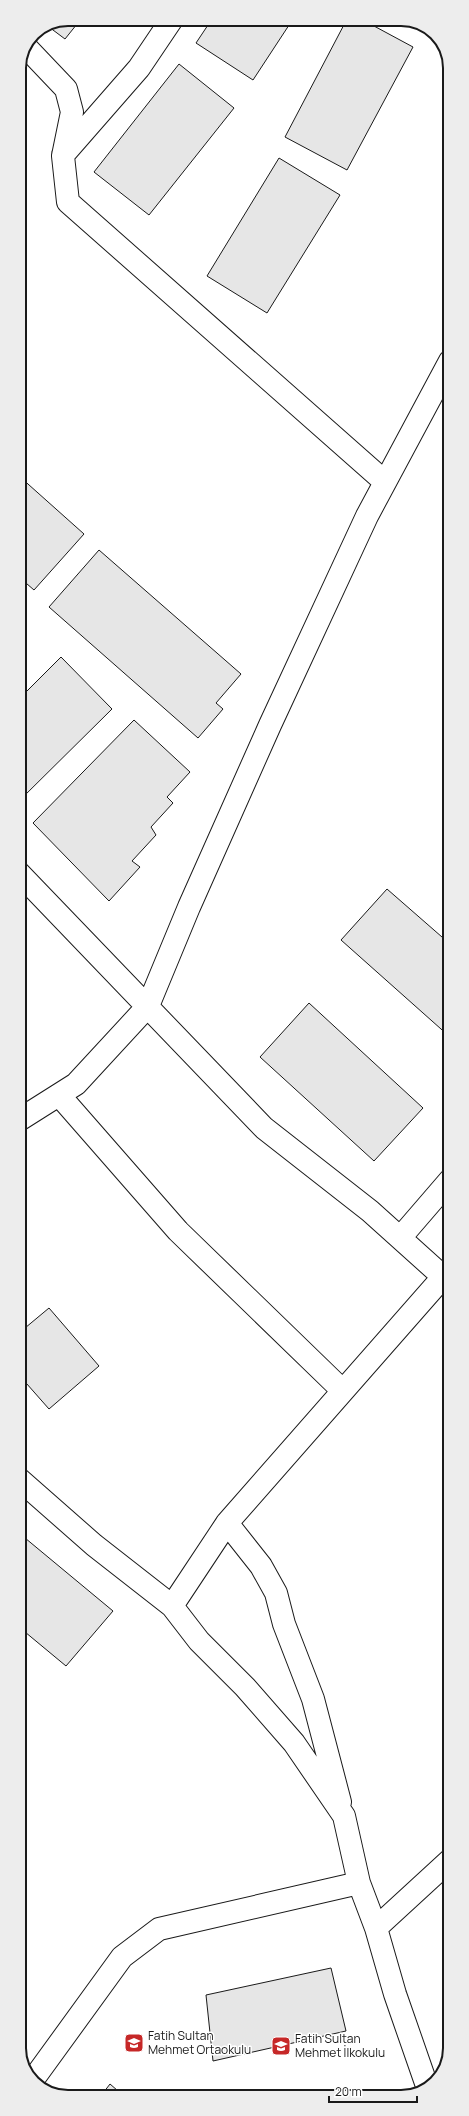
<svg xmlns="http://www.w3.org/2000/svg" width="469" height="2116" font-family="Manrope,sans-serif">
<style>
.building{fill:#e6e6e6;stroke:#1a1a1a}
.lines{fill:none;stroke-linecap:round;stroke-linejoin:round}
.minor-casing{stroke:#1a1a1a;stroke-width:24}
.minor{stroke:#fff;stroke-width:22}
.labels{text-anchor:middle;stroke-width:3;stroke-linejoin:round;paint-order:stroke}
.poi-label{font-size:12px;fill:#1a1a1a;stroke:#fff;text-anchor:start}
.rim{fill:none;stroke:#1a1a1a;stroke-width:2}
</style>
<rect width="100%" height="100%" fill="#fff"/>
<path class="building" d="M68,19H81L65,39L49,27Z
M212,19H293L253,80L196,43Z
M347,19H361L413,47L347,170L285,137Z
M179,64L234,108L149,215L94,172Z
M279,158L340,195L267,313L207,276Z
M19,476L84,534L34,590L19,577Z
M99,550L241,674L216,703L223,709L198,738L49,607Z
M61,657L112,709L19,801V699Z
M134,720L190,772L167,797L173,803L151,827L156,835L132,861L140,867L109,901L33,823Z
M387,889L450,944V1037L341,940Z
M309,1003L423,1108L374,1161L260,1057Z
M49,1308L99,1366L49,1409L19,1375V1333Z
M19,1533L113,1611L66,1666L19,1627Z
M331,1968L346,2031L213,2061L206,1995Z
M110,2084L125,2097H100Z"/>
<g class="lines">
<g class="minor-casing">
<path id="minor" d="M27,48L66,89L72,112L63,156L68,202L385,482
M63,155L139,68L172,19
M19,873L264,1128L370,1211L450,1283
M59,1095L178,1231L342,1390
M19,1120L76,1084L148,1006L189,907L270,725L367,516L450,361
M400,1238L450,1180
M19,1479L94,1545L172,1606L199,1641L245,1687L294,1743L344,1816L359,1883L376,1928L395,1994L427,2086
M227,1523L261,1566L276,1593L284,1624L313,1699L340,1802
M172,1606L227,1523L443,1277
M376,1928L450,1860
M32,2081L122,1957L159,1929L359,1883"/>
</g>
<use href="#minor" class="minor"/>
</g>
<defs>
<g id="school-square" transform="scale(1)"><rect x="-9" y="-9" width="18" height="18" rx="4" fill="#c62828" stroke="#fff"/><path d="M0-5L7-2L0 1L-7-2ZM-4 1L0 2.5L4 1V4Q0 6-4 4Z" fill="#fff"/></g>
</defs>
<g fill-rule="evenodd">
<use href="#school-square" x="134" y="2043"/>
<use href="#school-square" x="281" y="2046"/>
</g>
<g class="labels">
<g class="poi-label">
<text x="148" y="2040">Fatih Sultan<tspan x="148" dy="14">Mehmet Ortaokulu</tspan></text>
<text x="295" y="2043">Fatih Sultan<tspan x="295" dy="14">Mehmet İlkokulu</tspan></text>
</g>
</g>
<path d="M0 0H469V2116H0ZM68 26H401A42 42 0 0 1 443 68V2048A42 42 0 0 1 401 2090H68A42 42 0 0 1 26 2048V68A42 42 0 0 1 68 26Z" fill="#ededed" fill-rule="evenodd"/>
<path class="rim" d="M68 26H401A42 42 0 0 1 443 68V2048A42 42 0 0 1 401 2090H68A42 42 0 0 1 26 2048V68A42 42 0 0 1 68 26Z"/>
<path d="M329 2096v6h88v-6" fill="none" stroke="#1a1a1a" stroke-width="2"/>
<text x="335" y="2096" font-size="12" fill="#1a1a1a" stroke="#ffffff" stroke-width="3" paint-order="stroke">20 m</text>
</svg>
